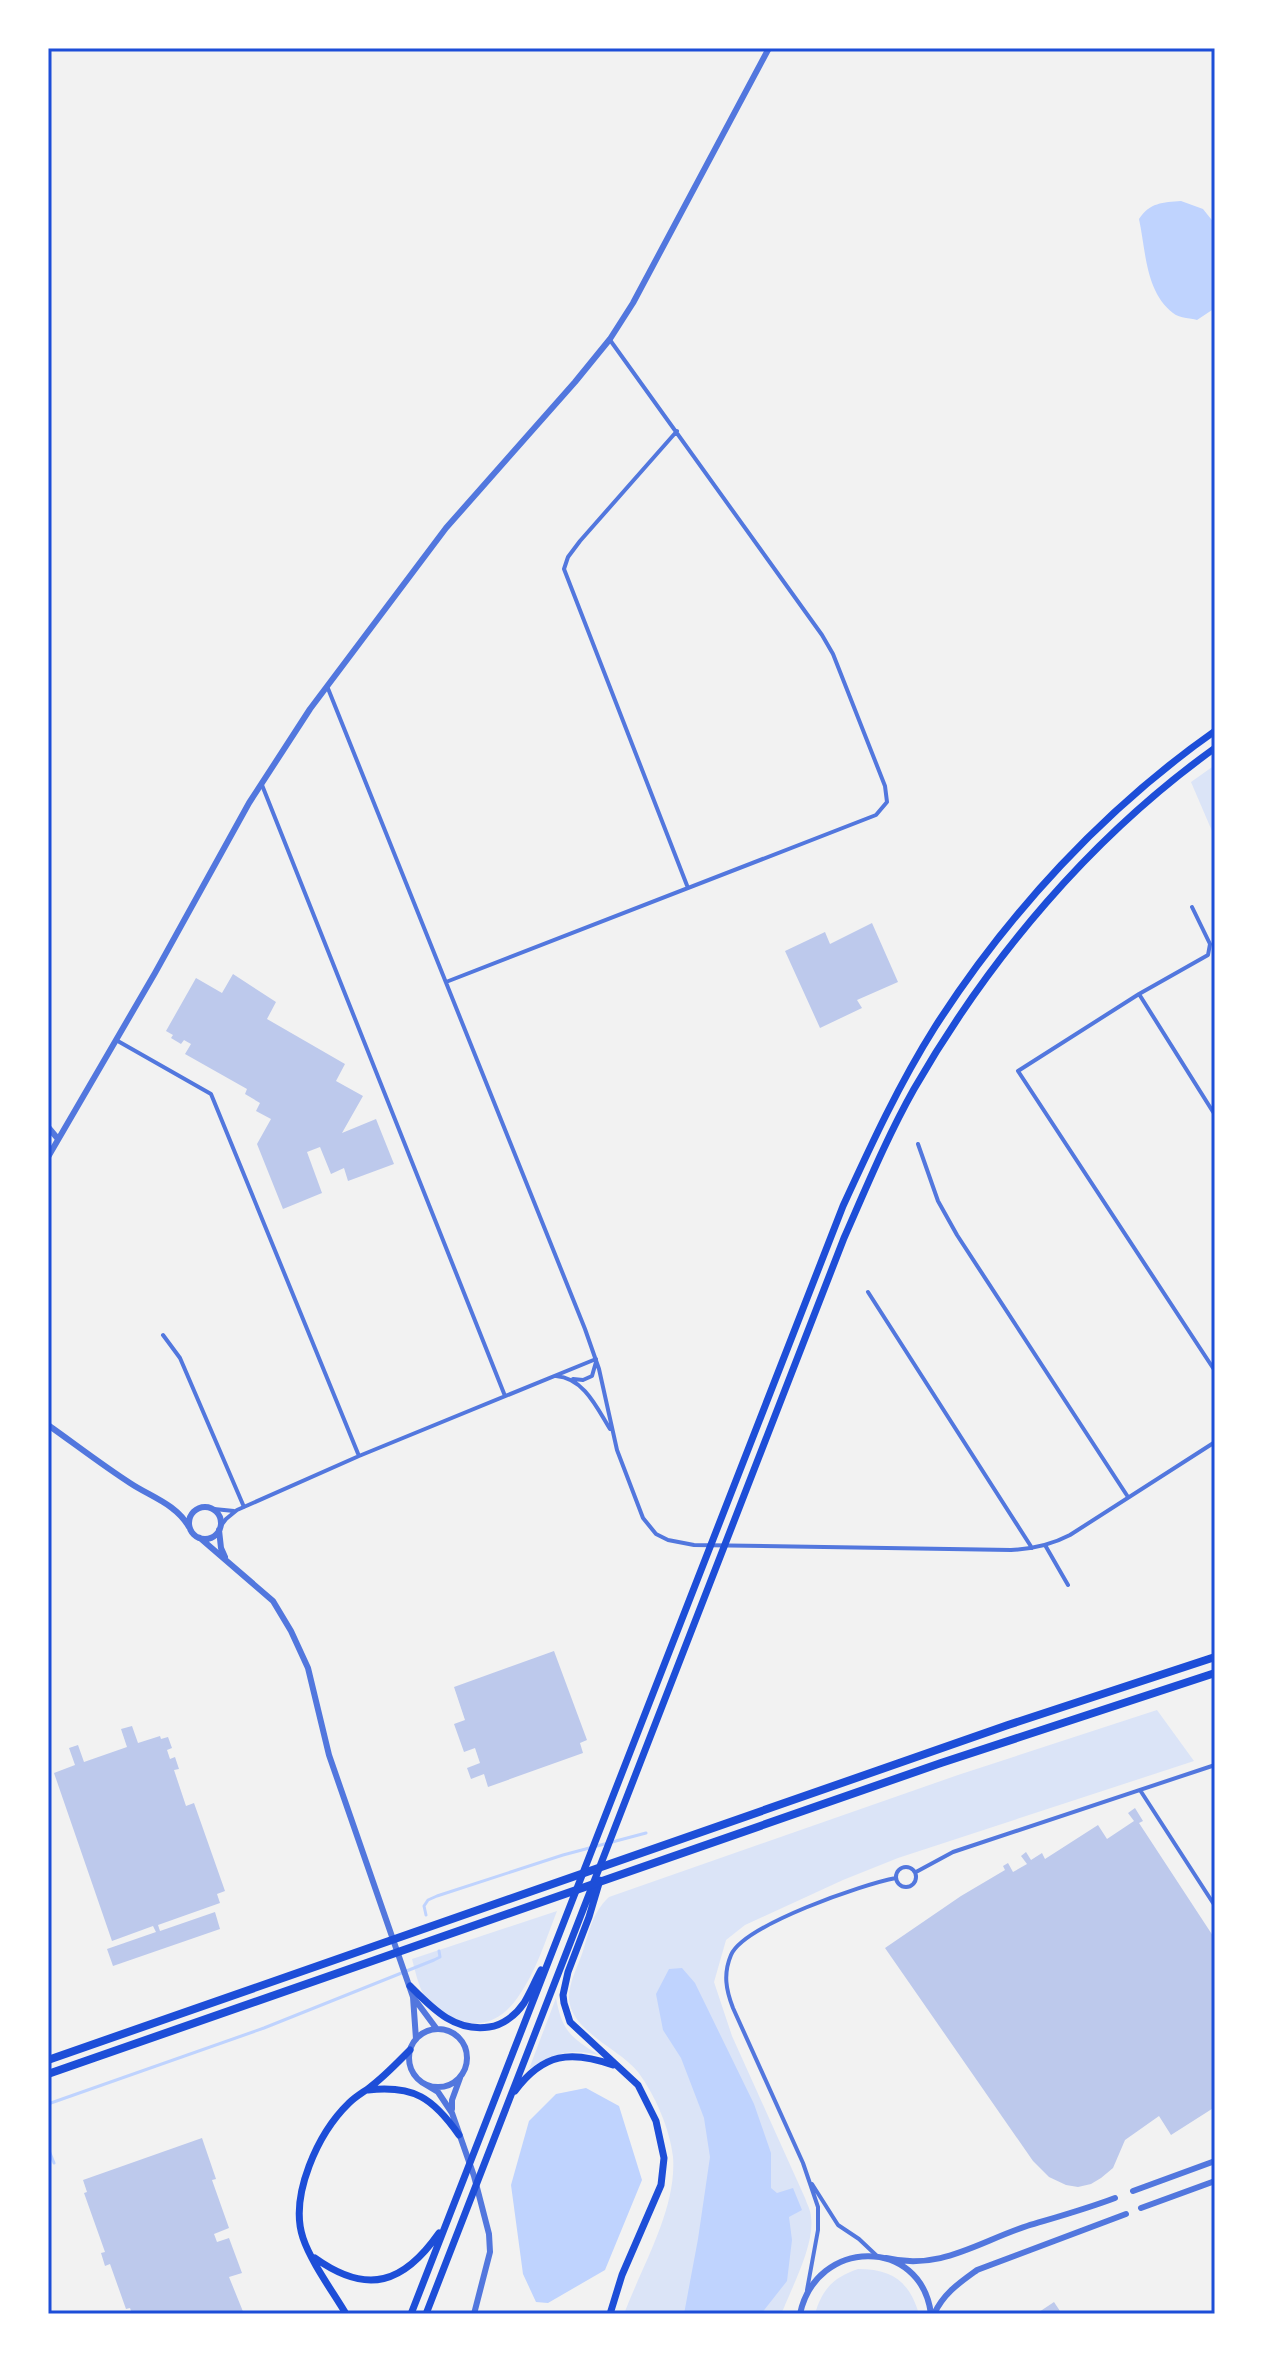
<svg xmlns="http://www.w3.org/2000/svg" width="1263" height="2362" font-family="'IBM Plex Sans',sans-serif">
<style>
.green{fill:#dbe4f7}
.water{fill:#bfd3fe}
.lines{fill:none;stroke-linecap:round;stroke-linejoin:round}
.stream{stroke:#bfd3fe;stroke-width:3}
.building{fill:#bdc9ec}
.minor{stroke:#5277de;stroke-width:4}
.tertiary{stroke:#5277de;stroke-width:6}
.trunk{stroke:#1d4ed8;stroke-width:7}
.motorway{stroke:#1d4ed8;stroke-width:8}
.neatline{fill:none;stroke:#1d4ed8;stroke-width:3}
</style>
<rect width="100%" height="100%" fill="#f2f2f2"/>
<path class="green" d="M1215,765V838L1191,782Z
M1157,1710L1194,1761L898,1858L843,1880L745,1925L726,1940L714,1982L732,2036L805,2198C807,2204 811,2211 811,2217C815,2243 793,2285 783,2310L780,2314H624C642,2266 677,2209 673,2157C670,2129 655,2095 638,2072C620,2049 570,2031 569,1998C569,1982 578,1966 583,1951C590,1930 592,1913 609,1897L958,1775Z
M557,1911C546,1939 536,1972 518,1997C500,2023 476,2031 448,2015C440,2010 429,2003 424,1995C418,1985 415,1970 412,1959Z
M556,1998C562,2031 571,2038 599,2055C568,2048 555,2053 529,2069Z
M858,2269C892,2269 909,2281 919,2314H815C822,2289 834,2277 858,2269Z"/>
<path class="water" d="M1181,201L1203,209L1215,224V308L1197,320C1190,318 1179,318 1173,313C1145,291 1146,251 1139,219C1149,203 1163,202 1181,201Z
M682,1968L695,1983L754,2104L771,2153V2188L777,2193L793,2188L802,2210L789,2217L792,2240L787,2281L761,2314H684L698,2239L710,2157L704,2118L681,2058L663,2030L656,1994L669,1969Z
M586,2088L619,2106L642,2180L605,2270L548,2303L536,2302L523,2274L511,2185L529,2121L556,2094Z"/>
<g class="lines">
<path class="stream" d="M426,1915L424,1906L428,1900L437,1896L563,1855L646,1833
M48,2104L264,2028L434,1960L440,1957L439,1951
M48,2148L54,2163"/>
</g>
<path class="building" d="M872,923L898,982L857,1000L862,1008L820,1028L785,951L825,932L830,944Z
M233,974L276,1002L267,1019L345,1064L336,1081L363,1096L342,1133L376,1119L394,1164L348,1181L344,1168L331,1174L320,1147L307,1152L322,1193L283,1209L257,1144L271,1119L256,1111L260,1103L245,1094L247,1089L185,1054L191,1044L184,1040L181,1044L171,1038L173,1035L166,1031L196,978L222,993Z
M554,1651L587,1740L580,1743L583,1753L488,1787L484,1774L471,1779L467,1768L480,1763L475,1748L464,1752L454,1724L465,1720L454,1687Z
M132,1726L138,1743L160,1736L161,1739L168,1737L172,1748L167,1750L170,1759L175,1757L179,1769L174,1770L186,1806L194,1803L225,1891L217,1894L220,1903L158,1925L160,1931L215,1912L220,1929L113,1966L107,1949L156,1932L153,1926L112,1941L54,1773L75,1765L69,1748L78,1745L84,1762L127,1747L121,1729Z
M1135,1808L1143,1821L1139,1823L1215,1939V2107L1171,2135L1159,2116L1125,2140L1113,2168L1101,2178L1091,2184L1078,2187L1066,2185L1049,2177L1033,2161L885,1948L961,1896L1005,1870L1003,1866L1008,1863L1013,1872L1027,1864L1021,1856L1026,1852L1031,1860L1042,1853L1045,1859L1098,1825L1107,1839L1134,1821L1128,1813Z
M202,2138L216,2179L212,2180L229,2228L214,2234L217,2242L229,2238L242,2273L229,2277L244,2314H132L130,2308L126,2309L110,2264L105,2266L101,2253L105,2252L84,2193L87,2192L83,2180Z
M1054,2302L1062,2314H1036Z"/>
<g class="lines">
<path class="minor" d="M677,431L580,541L568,557L564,569L688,888
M327,686L585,1329L599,1369L617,1450L643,1518L656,1534L668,1540L694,1545L1011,1550C1032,1549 1051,1545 1070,1535L1215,1442
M262,785L505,1396
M1192,907L1210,944L1208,955L1139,994L1018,1071L1215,1371
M446,982L876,815L887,802L885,786L833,654L822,635L610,340
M1139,994L1215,1115
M116,1040L211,1094L359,1456
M918,1144L938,1201L957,1235L1128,1497
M868,1292L1032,1548
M163,1335L180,1358L244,1507
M556,1376C584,1378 597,1408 610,1429
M573,1379L583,1380L592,1376L596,1362
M214,1509L234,1511
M220,1527L226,1519L237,1510L359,1456L596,1359
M1045,1545L1068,1585
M1140,1790L1215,1906
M896 1877a10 10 0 1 1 20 0a10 10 0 1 1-20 0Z
M916,1872L953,1852L1215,1765
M812,2184L838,2225L859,2239L877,2256
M807,2290L818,2230V2207L803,2163L733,2008C726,1990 723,1974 731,1955C744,1925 863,1884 896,1878"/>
<path class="tertiary" d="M48,1127L58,1139
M48,1157L155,973L249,803L310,709L446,528L575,382L610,339L633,303L769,48
M48,1425C75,1444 102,1465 130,1483C151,1497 176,1504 189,1527
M189 1523a16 16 0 1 1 32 0a16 16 0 1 1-32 0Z
M219,1530L221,1548L225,1557
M200,1538L273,1601L291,1631L308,1668L329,1755L413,1997L416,2039
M413,1997L436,2028
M409 2058a29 29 0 1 1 58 0a29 29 0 1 1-58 0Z
M423,2083L438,2092L452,2113L474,2176L489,2234L490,2252L474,2314
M452,2109V2100L460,2078
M1133,2191L1215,2161
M1141,2208L1215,2181
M886,2258C940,2271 978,2242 1027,2226C1057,2217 1086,2209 1115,2198
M800,2314C816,2238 921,2236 931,2314
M934,2314C944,2293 959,2283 977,2270L1126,2214"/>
<path class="trunk" d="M600,1880L589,1917L568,1972L563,1995L564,2003L570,2022L638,2085L656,2121L664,2158L661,2185L622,2275L610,2314
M410,1986C432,2008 454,2032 489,2027C503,2025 516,2015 524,2003C530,1993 535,1981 541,1970
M368,2090C414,2085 433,2098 459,2135
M515,2091C543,2053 571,2050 613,2065
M315,2258C368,2296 404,2283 439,2233
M346,2314C333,2292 311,2262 303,2238C289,2196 318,2133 349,2103C355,2097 362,2093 369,2088C384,2077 397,2063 410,2050
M411,2314L843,1206C871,1145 899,1084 935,1027C1008,913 1104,809 1215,731
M426,2314L844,1238C866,1188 887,1137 914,1089C990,957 1091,837 1215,748"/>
<path class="motorway" d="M48,2060L1008,1725L1215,1657
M48,2074L941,1763L1215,1673"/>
</g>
<rect width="1263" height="2362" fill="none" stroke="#ffffff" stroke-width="100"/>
<rect x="50" y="50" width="1163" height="2262" class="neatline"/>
</svg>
